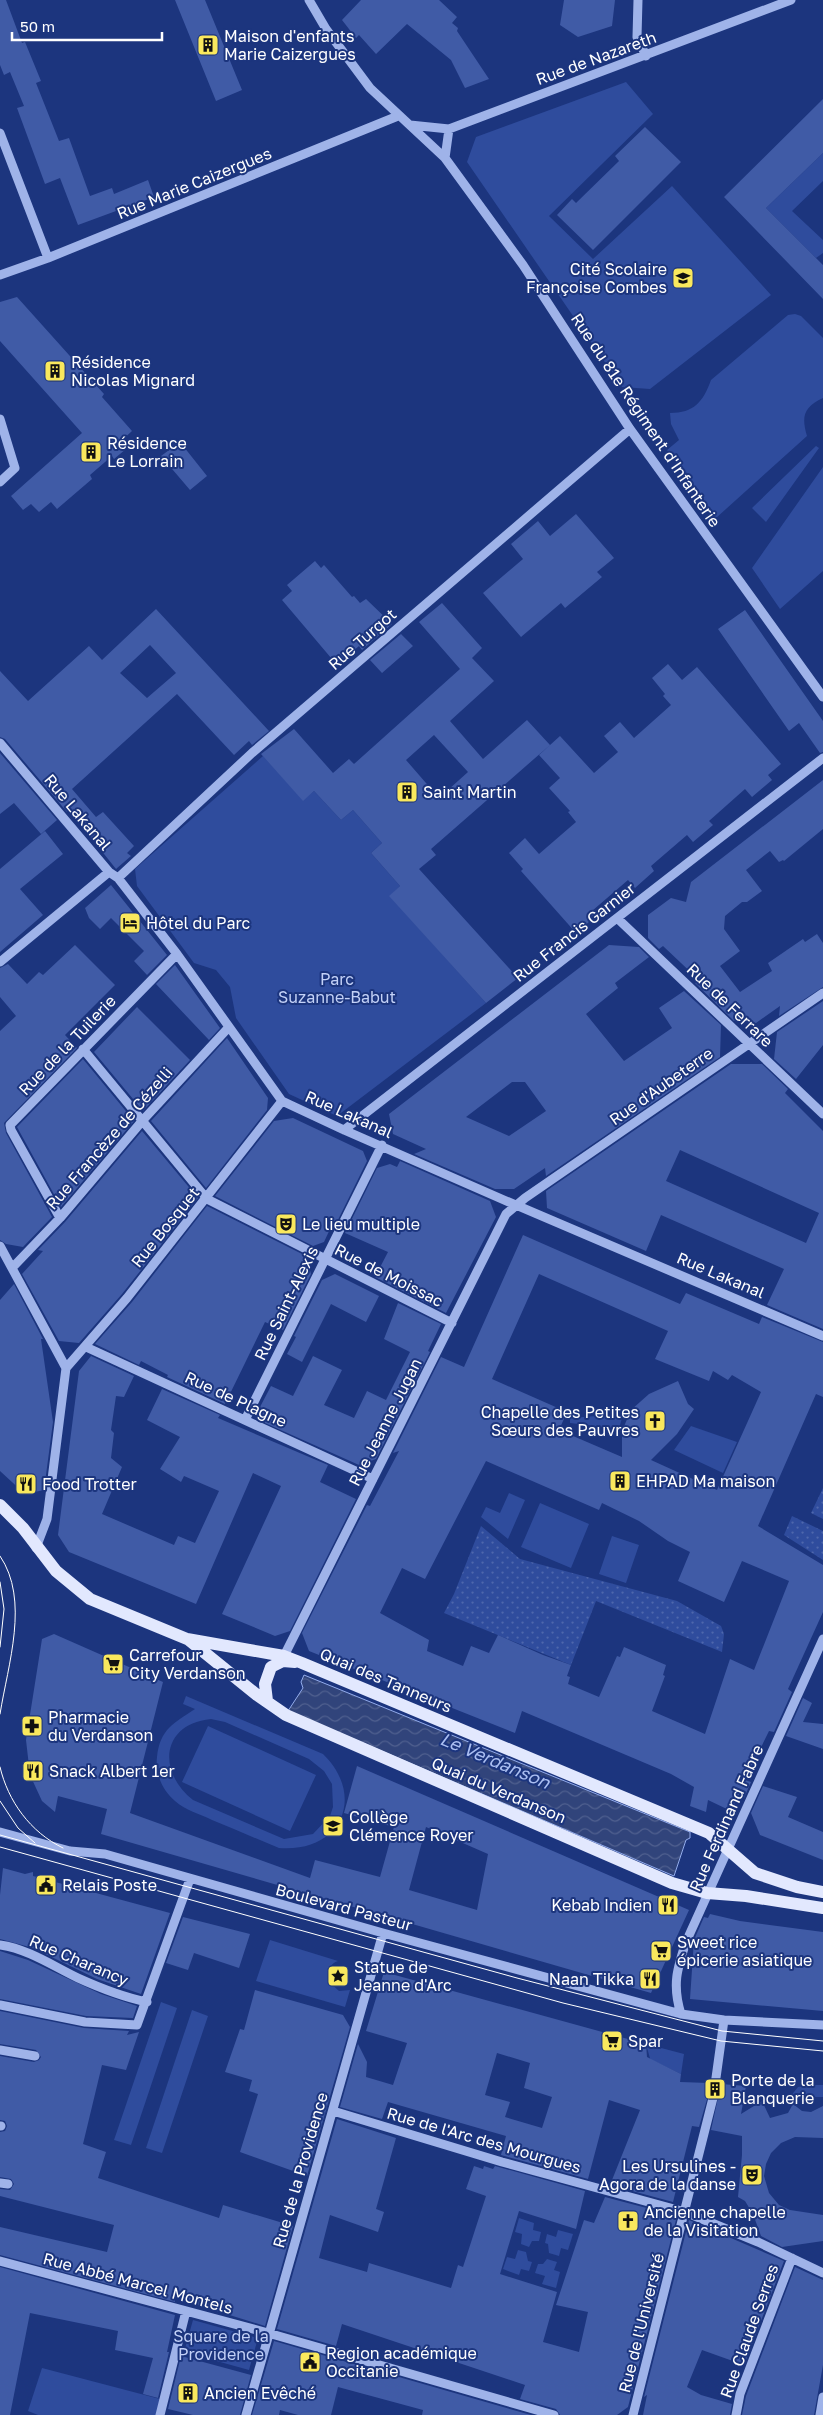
<svg xmlns="http://www.w3.org/2000/svg" width="823" height="2415" font-family="'Golos Text',sans-serif">
<style>
.green{fill:#2f4c9d;fill-rule:evenodd}
.garden{fill:url(#garden-dots)}
.water{fill:url(#water-waves);stroke:#92abeb}
.building{fill:#405ba6;fill-rule:evenodd}
.lines{fill:none;stroke-linecap:round;stroke-linejoin:round}
.minor{stroke:#9fb3e9;stroke-width:9}
.major{stroke:#e2e8fe;stroke-width:12}
.tram{stroke:#fff;stroke-width:1}
.labels{text-anchor:middle;stroke-width:4;stroke-linejoin:round;paint-order:stroke}
.poi-label{font-size:16px;fill:#fff;stroke:#1c357e;text-anchor:start}
.street-label{font-size:16px;fill:#fff;stroke:#1c357e}
.park-label{font-size:16px;fill:#c3d1f7;stroke:#1c357e}
.water-label{font-size:18px;font-style:italic;fill:#aabef1;stroke:#1c357e}
</style>
<defs>
<pattern id="garden-dots" width="8" height="8" patternUnits="userSpaceOnUse" patternTransform="scale(1.25)"><rect width="8" height="8" fill="#2f4c9d"/><path d="M2 2h.1M6 6h.1" fill="none" stroke="#4e67ac" stroke-width="1.8" stroke-linecap="round"/></pattern>
<pattern id="water-waves" width="16" height="10" patternUnits="userSpaceOnUse" patternTransform="scale(1.25)"><rect width="16" height="10" fill="#31447b"/><path d="M0 5q4-4 8 0t8 0" fill="none" stroke="#50608f"/></pattern>
</defs>
<rect width="100%" height="100%" fill="#1c357e"/>
<path class="green" d="M626,82L653,114L549,216L593,259L672,186L771,295L650,389L622,387L467,162L476,137Z
M823,153V181L792,211L823,240V253L816,258L766,208Z
M795,314L801,316L823,338V398C804,407 801,416 807,436L716,518L667,450L679,440L671,424L670,413C694,413 703,402 711,380L788,315Z
M816,446L819,448L766,522L752,508Z
M823,467V571L780,609L752,568Z
M263,756L303,800L314,791L341,820L353,810L382,843L371,853L400,886L390,896L486,1003L337,1116L289,1094L236,1018L230,987L216,970L194,963L137,886L135,869Z
M623,1414L619,1429L570,1423V1418Z
M691,1426L737,1442L723,1473L674,1450Z
M509,1493L525,1500L508,1539L481,1517L486,1507L500,1513Z
M540,1503L589,1524L571,1568L521,1547Z
M612,1536L639,1545L626,1583L599,1574Z
M186,1696L323,1754C367,1797 340,1853 279,1848C257,1839 234,1829 212,1820C200,1814 185,1810 175,1801C162,1790 155,1773 157,1757C160,1729 174,1723 195,1709L183,1704ZM211,1719L225,1722L309,1759L324,1771L332,1784L333,1807L330,1816L313,1834L284,1839L193,1800C157,1772 161,1724 211,1719Z
M208,1726L316,1775L290,1831L182,1782Z
M270,1940L338,1961C329,1964 327,1972 328,1981L339,1991L350,1990L345,2007L256,1981Z
M161,2002L177,2008L131,2145L114,2140Z
M192,2010L208,2016L162,2153L146,2148Z
M646,2044L684,2054L681,2074L656,2062H651Z
M809,2085H823V2097H790L798,2087Z
M519,2218L534,2223L533,2230L541,2232L539,2241H532L529,2247L521,2244L522,2234L515,2232Z
M558,2230L573,2234L568,2250L561,2248L559,2256L549,2253L548,2244L545,2243L547,2234L556,2237Z
M518,2250L526,2252L528,2261L532,2262L529,2271L521,2269L519,2275L503,2269L507,2257L515,2259Z
M547,2259L557,2262L554,2270L560,2272L556,2288L542,2284L545,2276L535,2273L538,2264H543Z
M193,2320L258,2338L249,2370L184,2352Z
M42,2368L160,2399L156,2415H38L28,2411Z"/>
<path class="garden" d="M823,1488V1519L811,1513Z
M792,1516L823,1531V1560L784,1535Z
M481,1526L520,1559L677,1601L721,1626L724,1634L722,1652L596,1601L571,1665L444,1613L454,1594Z"/>
<path class="water" d="M304,1675L690,1832V1838L686,1840L674,1876L288,1711L303,1688L301,1682Z"/>
<path class="building" d="M0,0H6L22,43L25,42L41,81L36,83L59,141L69,138L90,196L112,188L114,194L148,180L154,197L78,225L60,178L45,184L17,108L24,106L10,72L4,75L0,65Z
M175,0H205L242,90L216,101Z
M361,0H439L457,17L452,23L458,28L457,31L489,79L465,88L451,60L407,24L376,54L359,35L356,38L342,20Z
M564,0H615L612,26L578,37L560,25Z
M823,99V153L766,208L823,265V299L724,197Z
M645,127L681,162L593,250L557,215L572,199L576,203L619,161L615,156Z
M17,297L104,394L102,397L132,431L120,442L126,449L114,459L112,456L90,475L92,479L57,509L51,502L39,512L31,504L23,510L11,496L82,433L0,341V302Z
M180,442L207,476L190,490L161,456Z
M576,514L614,558L597,572L602,577L565,608L561,603L521,637L483,593L523,559L511,544L538,521L550,536Z
M315,561L321,568L324,565L352,597L354,596L360,603L366,599L392,624L362,650L359,646L337,665L282,600L292,591L287,585Z
M442,603L482,648L472,658L494,681L450,721L483,759L527,720L550,745L431,849L436,855L419,869L518,978L486,1003L389,896L400,886L371,853L382,843L353,810L341,820L314,791L303,801L261,754L294,729L333,773L349,759L354,764L460,669L419,622ZM434,735L468,772L439,798L406,760Z
M156,609L269,731L252,745L249,741L234,755L177,694L72,789L96,817L103,812L134,846L127,853L131,856L116,869L69,810L67,812L5,739L0,737V671L28,701L89,646L102,660ZM150,645L176,673L147,698L120,673Z
M745,610L823,721V752L820,753L799,723L789,731L718,629Z
M401,634L413,646L382,673L370,660Z
M668,664L682,680L697,667L781,764L768,775L772,780L752,797L745,789L709,821L713,825L693,842L687,835L651,866L654,871L635,888L628,880L592,911L596,916L576,933L521,871L523,869L509,853L525,838L539,854L576,822L568,812L570,811L549,788L560,778L539,755L560,736L594,773L618,752L604,736L620,722L634,738L671,705L663,696L665,694L652,678Z
M0,753L57,820L41,834L14,803L0,814Z
M823,780V829L784,861L783,860L779,862L770,851L746,870L762,891L747,902H742L725,916L724,929L740,951L720,966L740,992L772,971L768,963L803,939L805,942L817,934L823,943V987L779,1016L780,1006L756,1023L734,1021L695,983L699,980L663,946L659,949L648,938V915L671,898L686,902L691,882Z
M45,831L63,854L20,889L43,915L0,952V869Z
M111,885L167,955L147,975L134,961L144,951L111,918L100,929L89,918L85,908Z
M75,945L115,985L65,1035L77,1048L4,1123L6,1133L52,1217L23,1247L6,1244L0,1240V1031L16,1016L0,997V968L8,964L27,984L39,972L43,975Z
M609,945L639,947L649,957L615,983L618,988L586,1014L624,1061L672,1028L659,1008L684,991L721,1025L720,1057L546,1176L545,1168L514,1189H495L414,1154L426,1149L393,1134L389,1114ZM512,1082H525L546,1111L509,1136L466,1117Z
M175,965L220,1028L209,1040L156,984Z
M823,1001V1045L796,1079L774,1059L777,1032Z
M137,1007L190,1060L143,1111L94,1052Z
M227,1038L268,1098L267,1110L206,1188L151,1121Z
M83,1059L134,1121L61,1207L17,1127Z
M731,1064H762L788,1089L785,1093L823,1131V1329L767,1305L784,1269L661,1215L646,1251L547,1208L546,1191ZM680,1150L819,1213L806,1243L666,1181Z
M293,1118L363,1151L367,1161L334,1228L331,1227L324,1242L313,1246L215,1196L274,1121Z
M142,1131L198,1198L122,1294L79,1343L59,1341L22,1274L43,1251L38,1250L65,1222Z
M400,1161L490,1201L496,1217L446,1313L375,1277L388,1252L345,1233L377,1168L390,1164L397,1167Z
M207,1206L306,1256L311,1274L283,1330L265,1322L225,1404L167,1377L168,1375L141,1361L139,1365L95,1344L132,1302Z
M523,1235L680,1304L686,1293L759,1324L762,1317L823,1342V1397L816,1394L758,1526L823,1565V1612L788,1689L792,1692L774,1732L769,1731L745,1780L751,1782L744,1798L741,1790L731,1811L708,1800L706,1812L690,1806L694,1787L671,1774L522,1711L515,1733L309,1651L302,1633L367,1505L370,1506L399,1451L393,1453L441,1357L464,1367ZM539,1274L668,1331L655,1359L709,1381L713,1371L728,1380L732,1375L761,1392L717,1490L651,1460L677,1434L694,1409L688,1404L678,1381L649,1394L631,1410L622,1431V1457L559,1430L567,1412L492,1379ZM486,1461L599,1510L602,1503L639,1521L668,1541L690,1552L678,1581L724,1602L742,1561L789,1581L754,1670L730,1659L705,1734L652,1711L665,1676L663,1675L666,1665L624,1647L620,1657L617,1656L599,1697L568,1684L570,1677L567,1676L571,1665L543,1655L498,1635L489,1653L471,1646L463,1666L427,1651L429,1640L380,1613L402,1568L425,1579Z
M335,1274L379,1296L366,1322L331,1304L302,1362L287,1354L296,1337L294,1336L322,1280Z
M14,1284L43,1339H41L53,1422L44,1490L25,1494L0,1471V1300Z
M398,1303L441,1324L428,1351L430,1352L376,1459L359,1465L265,1423L260,1407L271,1386L293,1396L313,1356L342,1370L324,1405L354,1418L367,1391L386,1400L410,1352L384,1339Z
M91,1356L134,1376L124,1397L116,1396L111,1430L114,1433L111,1458L122,1467L102,1514L174,1545L178,1536L195,1543L219,1491L184,1476L181,1482L160,1469L180,1437L147,1420L162,1389L220,1415L218,1418L328,1465L320,1482L356,1499L290,1631L275,1636L222,1614L281,1486L253,1473L196,1604L69,1552L58,1535L79,1371Z
M54,1634L163,1682L130,1813L310,1878L315,1860L380,1877L394,1827L344,1813L357,1766L689,1910L651,1993L101,1834L107,1809L58,1796L55,1812L42,1801L30,1775L26,1740L42,1639ZM426,1827L488,1854L477,1910L409,1890Z
M803,1698L812,1703L803,1722L823,1724V1749L786,1736Z
M763,1786L797,1797L788,1817L823,1832V1860L760,1835L751,1813Z
M3,1868L25,1874L33,1872V1876L170,1913L141,1994L97,1979L33,1948L0,1939V1895Z
M710,1914L740,1921L823,1932V2011L690,1999L694,1940L704,1917L708,1918Z
M183,1917L250,1934L239,1968L194,1953L188,1970L166,1963Z
M0,1951L28,1960L101,1994L137,2006L133,2018L86,2016L0,1999Z
M384,1972L646,2044L647,2057L681,2074L680,2082L709,2083L710,2089L699,2127L692,2126L673,2202L610,2185L640,2110L609,2100L588,2179L501,2155L506,2136L388,2102L382,2119L340,2107L358,2044L367,2062L366,2077L393,2085L407,2043L366,2031ZM497,2053L530,2063L524,2088L552,2097L542,2128L505,2117L510,2102L485,2095Z
M255,1990L343,2015L350,2027L307,2176L240,2152L258,2094L249,2091L252,2080L225,2072L240,2029L244,2030Z
M0,2011L84,2028L129,2031L127,2035L139,2032L126,2070L102,2065L83,2144L106,2152L98,2178L219,2218L223,2205L293,2226L265,2326L175,2298V2302L0,2255V2227L107,2252L114,2225L0,2196V2189L10,2190L14,2184L11,2179L0,2177V2132L5,2131L7,2126L5,2121L0,2120V2056L34,2062L39,2060L41,2057L36,2050L0,2044Z
M721,2084L746,2086L741,2114L762,2101L770,2118L788,2113L793,2104L802,2111L811,2112L823,2106V2138L795,2137L781,2143L771,2153L766,2164L764,2176L769,2193L779,2205L790,2210L823,2215V2241L782,2247L761,2236L753,2214L745,2201L738,2197L742,2155V2136L711,2130Z
M337,2119L396,2138L376,2209L384,2212L378,2232L330,2215L319,2258L367,2272L369,2263L451,2288L458,2265L463,2267L486,2196L466,2189L474,2166L483,2169L484,2166L493,2169L495,2166L585,2191L576,2229L519,2211L500,2274L557,2292L543,2342L579,2352L588,2312L556,2305L584,2220L594,2223L605,2197L677,2216L628,2407L617,2415H560L556,2409L520,2399L525,2385L342,2324L336,2346L277,2329Z
M689,2220L784,2261L744,2365L702,2350L687,2387L701,2395L732,2404L730,2415H643L647,2395L644,2397Z
M0,2267L175,2315L167,2352H169L158,2398L143,2394L153,2358L115,2350L118,2331L30,2313L10,2415H0Z
M795,2267L823,2280V2365L814,2415H742L746,2396Z
M274,2341L531,2415H422L423,2410L338,2387L331,2415H298L280,2410L279,2415H252Z
M181,2356L251,2375L240,2415H193L168,2409Z"/>
<g class="lines">
<path class="minor" d="M309,0L326,29L370,88L445,158L523,265L630,429L823,697
M638,0L637,37L646,56
M410,125L449,129L791,0
M0,133L48,258
M445,158L449,129
M0,275L48,258L398,116
M0,419L15,468L0,482
M0,743L109,872L118,878L177,954L282,1101L344,1130L504,1200L823,1336
M118,878L252,753L630,429
M617,918L823,1114
M0,962L109,872
M83,1049L207,1199L452,1323
M344,1130L823,758
M60,1218L11,1130L10,1125L177,954
M0,1246L66,1368L47,1519L36,1548
M12,1268L60,1218L143,1120L229,1027
M86,1347L373,1479
M66,1368L127,1298L282,1101
M245,1420L382,1145
M284,1656L506,1214L525,1198L823,993
M0,1832L70,1851L105,1854L383,1933L681,2014L724,2020L823,2025
M0,1945C28,1949 53,1966 78,1978C100,1988 123,1997 147,2002
M0,2005L85,2022L137,2025L190,1879
M681,2014C672,1985 677,1969 686,1942L823,1639
M0,2050L35,2056
M715,2085L724,2020
M333,2111L502,2162L685,2212L758,2242L823,2273
M0,2126H1
M0,2183L8,2184
M0,2261L268,2333L554,2415
M160,2415L186,2311
M246,2415L383,1933
M633,2415L714,2094
M736,2415L740,2394L792,2258
M820,2415L823,2397"/>
<path class="major" d="M0,1505L23,1528L56,1571L90,1599L187,1639L284,1656L302,1663L709,1833L755,1873L797,1887L823,1892
M189,1640L257,1695L286,1715L672,1883L707,1893L746,1896L823,1908
M267,1701L265,1684L271,1667L283,1661L295,1662"/>
<path class="tram" d="M0,1556C30,1600 8,1664 0,1714
M0,1582L4,1609L0,1647
M0,1767C8,1801 30,1832 63,1848
M0,1801L18,1828L35,1843
M0,1835L517,1978L722,2031L823,2041
M0,1847L563,2003L721,2041L823,2051"/>
</g>
<defs>
<g id="building-square" transform="scale(1.125)"><rect x="-9" y="-9" width="18" height="18" rx="4" fill="#f9e85d" stroke="#1c357e"/><path d="M-4-6H4V6H1V3H-1V6H-4ZM-2.5-4.3h1.7v1.8h-1.7ZM.8-4.3h1.7v1.8H.8ZM-2.5-1h1.7V.8h-1.7ZM.8-1h1.7V.8H.8Z" fill="#111"/></g>
<g id="school-square" transform="scale(1.125)"><rect x="-9" y="-9" width="18" height="18" rx="4" fill="#f9e85d" stroke="#1c357e"/><path d="M0-5L7-2L0 1L-7-2ZM-4 1L0 2.5L4 1V4Q0 6-4 4Z" fill="#111"/></g>
<g id="hotel-square" transform="scale(1.125)"><rect x="-9" y="-9" width="18" height="18" rx="4" fill="#f9e85d" stroke="#1c357e"/><path d="M-6-4.5h1.5V1H6V5H4.5V3h-9V5H-6ZM-4 0a1.8 1.8 0 1 1 3.6 0ZM.5 0V-2.5h3Q6-2.5 6 0Z" fill="#111"/></g>
<g id="theatre-square" transform="scale(1.125)"><rect x="-9" y="-9" width="18" height="18" rx="4" fill="#f9e85d" stroke="#1c357e"/><path d="M-5-5.5Q0-4 5-5.5V0Q5 5 0 6Q-5 5-5 0ZM-3.3-2.5H-1v1.5H-3.3ZM1-2.5H3.3v1.5H1ZM-2.8 1Q0 5.5 2.8 1Z" fill="#111"/></g>
<g id="church-square" transform="scale(1.125)"><rect x="-9" y="-9" width="18" height="18" rx="4" fill="#f9e85d" stroke="#1c357e"/><path d="M-1.2-6h2.4v3.5h3.3v2.4h-3.3V6h-2.4V-.1h-3.3v-2.4h3.3Z" fill="#111"/></g>
<g id="restaurant-square" transform="scale(1.125)"><rect x="-9" y="-9" width="18" height="18" rx="4" fill="#f9e85d" stroke="#1c357e"/><path d="M-5-6h1v4h1v-4h1v4h1v-4h1v5L-1.5 .5V6h-2V.5L-5-1ZM5-6V6H3V1.5H1.5Q1.5-4 5-6Z" fill="#111"/></g>
<g id="supermarket-square" transform="scale(1.125)"><rect x="-9" y="-9" width="18" height="18" rx="4" fill="#f9e85d" stroke="#1c357e"/><path d="M-6-5.5h2.5l.6 2H6L4.5 2H-2.5L-4.4-4H-6ZM-1.5 3.2a1.3 1.3 0 1 0 .1 0ZM3 3.2a1.3 1.3 0 1 0 .1 0Z" fill="#111"/></g>
<g id="pharmacy-square" transform="scale(1.125)"><rect x="-9" y="-9" width="18" height="18" rx="4" fill="#f9e85d" stroke="#1c357e"/><path d="M-2-6h4v4h4v4h-4v4h-4v-4h-4v-4h4Z" fill="#111"/></g>
<g id="civic-square" transform="scale(1.125)"><rect x="-9" y="-9" width="18" height="18" rx="4" fill="#f9e85d" stroke="#1c357e"/><path d="M-.6-6.5H3V-4.5H.6V-3L4-1V1h2V6H-6V1h2V-1L-.6-3ZM-1.2 2.5V6h2.4V2.5Z" fill="#111"/></g>
<g id="sight-square" transform="scale(1.125)"><rect x="-9" y="-9" width="18" height="18" rx="4" fill="#f9e85d" stroke="#1c357e"/><path d="M0-6L1.8-2.2L6-1.7L2.9 1.2L3.7 5.4L0 3.3L-3.7 5.4L-2.9 1.2L-6-1.7L-1.8-2.2Z" fill="#111"/></g>
</defs>
<g fill-rule="evenodd">
<use href="#building-square" x="208" y="45"/>
<use href="#school-square" x="683" y="278"/>
<use href="#building-square" x="55" y="371"/>
<use href="#building-square" x="91" y="452"/>
<use href="#building-square" x="407" y="792"/>
<use href="#hotel-square" x="130" y="923"/>
<use href="#theatre-square" x="286" y="1224"/>
<use href="#church-square" x="655" y="1421"/>
<use href="#building-square" x="620" y="1481"/>
<use href="#restaurant-square" x="26" y="1484"/>
<use href="#supermarket-square" x="113" y="1664"/>
<use href="#pharmacy-square" x="32" y="1726"/>
<use href="#restaurant-square" x="33" y="1771"/>
<use href="#school-square" x="333" y="1826"/>
<use href="#civic-square" x="46" y="1885"/>
<use href="#restaurant-square" x="668" y="1905"/>
<use href="#supermarket-square" x="661" y="1951"/>
<use href="#sight-square" x="338" y="1976"/>
<use href="#restaurant-square" x="650" y="1979"/>
<use href="#supermarket-square" x="612" y="2041"/>
<use href="#building-square" x="715" y="2089"/>
<use href="#theatre-square" x="752" y="2175"/>
<use href="#church-square" x="628" y="2221"/>
<use href="#civic-square" x="310" y="2362"/>
<use href="#building-square" x="188" y="2393"/>
</g>
<g class="labels">
<g class="poi-label">
<text x="224" y="42">Maison d'enfants<tspan x="224" dy="18">Marie Caizergues</tspan></text>
<text x="667" y="275" text-anchor="end">Cité Scolaire<tspan x="667" dy="18">Françoise Combes</tspan></text>
<text x="71" y="368">Résidence<tspan x="71" dy="18">Nicolas Mignard</tspan></text>
<text x="107" y="449">Résidence<tspan x="107" dy="18">Le Lorrain</tspan></text>
<text x="423" y="798">Saint Martin</text>
<text x="146" y="929">Hôtel du Parc</text>
<text x="302" y="1230">Le lieu multiple</text>
<text x="639" y="1418" text-anchor="end">Chapelle des Petites<tspan x="639" dy="18">Sœurs des Pauvres</tspan></text>
<text x="636" y="1487">EHPAD Ma maison</text>
<text x="42" y="1490">Food Trotter</text>
<text x="129" y="1661">Carrefour<tspan x="129" dy="18">City Verdanson</tspan></text>
<text x="48" y="1723">Pharmacie<tspan x="48" dy="18">du Verdanson</tspan></text>
<text x="49" y="1777">Snack Albert 1er</text>
<text x="349" y="1823">Collège<tspan x="349" dy="18">Clémence Royer</tspan></text>
<text x="62" y="1891">Relais Poste</text>
<text x="652" y="1911" text-anchor="end">Kebab Indien</text>
<text x="677" y="1948">Sweet rice<tspan x="677" dy="18">épicerie asiatique</tspan></text>
<text x="354" y="1973">Statue de<tspan x="354" dy="18">Jeanne d'Arc</tspan></text>
<text x="634" y="1985" text-anchor="end">Naan Tikka</text>
<text x="628" y="2047">Spar</text>
<text x="731" y="2086">Porte de la<tspan x="731" dy="18">Blanquerie</tspan></text>
<text x="736" y="2172" text-anchor="end">Les Ursulines -<tspan x="736" dy="18">Agora de la danse</tspan></text>
<text x="644" y="2218">Ancienne chapelle<tspan x="644" dy="18">de la Visitation</tspan></text>
<text x="326" y="2359">Region académique<tspan x="326" dy="18">Occitanie</tspan></text>
<text x="204" y="2399">Ancien Evêché</text>
</g>
<g class="street-label">
<text transform="translate(596 58) rotate(-20)" y="6">Rue de Nazareth</text>
<text transform="translate(194 183) rotate(-22)" y="6">Rue Marie Caizergues</text>
<text transform="translate(646 420) rotate(56)" y="6">Rue du 81e Régiment d'Infanterie</text>
<text transform="translate(362 639) rotate(-41)" y="6">Rue Turgot</text>
<text transform="translate(78 812) rotate(50)" y="6">Rue Lakanal</text>
<text transform="translate(574 932) rotate(-38)" y="6">Rue Francis Garnier</text>
<text transform="translate(730 1005) rotate(44)" y="6">Rue de Ferrare</text>
<text transform="translate(67 1045) rotate(-46)" y="6">Rue de la Tuilerie</text>
<text transform="translate(661 1086) rotate(-35)" y="6">Rue d'Aubeterre</text>
<text transform="translate(349 1114) rotate(24)" y="6">Rue Lakanal</text>
<text transform="translate(109 1138) rotate(-49)" y="6">Rue Francèze de Cézelli</text>
<text transform="translate(165 1227) rotate(-51)" y="6">Rue Bosquet</text>
<text transform="translate(389 1275) rotate(27)" y="6">Rue de Moissac</text>
<text transform="translate(721 1275) rotate(23)" y="6">Rue Lakanal</text>
<text transform="translate(286 1303) rotate(-64)" y="6">Rue Saint-Alexis</text>
<text transform="translate(236 1399) rotate(25)" y="6">Rue de Plagne</text>
<text transform="translate(385 1422) rotate(-63)" y="6">Rue Jeanne Jugan</text>
<text transform="translate(386 1680) rotate(23)" y="6">Quai des Tanneurs</text>
<text transform="translate(499 1790) rotate(23)" y="6">Quai du Verdanson</text>
<text transform="translate(726 1818) rotate(-66)" y="6">Rue Ferdinand Fabre</text>
<text transform="translate(344 1907) rotate(15)" y="6">Boulevard Pasteur</text>
<text transform="translate(79 1960) rotate(23)" y="6">Rue Charancy</text>
<text transform="translate(484 2140) rotate(16)" y="6">Rue de l'Arc des Mourgues</text>
<text transform="translate(300 2170) rotate(-74)" y="6">Rue de la Providence</text>
<text transform="translate(138 2283) rotate(15)" y="6">Rue Abbé Marcel Montels</text>
<text transform="translate(641 2323) rotate(-76)" y="6">Rue de l'Université</text>
<text transform="translate(749 2331) rotate(-70)" y="6">Rue Claude Serres</text>
</g>
<g class="park-label">
<text x="337" y="985">Parc<tspan x="337" dy="18">Suzanne-Babut</tspan></text>
<text x="221" y="2342">Square de la<tspan x="221" dy="18">Providence</tspan></text>
</g>
<g class="water-label">
<text transform="translate(495 1761) rotate(23)" y="6">Le Verdanson</text>
</g>
</g>
<path d="M12 32v8h150v-8" fill="none" stroke="#ffffff" stroke-width="2.5"/>
<text x="20" y="32" font-size="15" fill="#ffffff" stroke="#1c357e" stroke-width="4" paint-order="stroke">50 m</text>
</svg>
